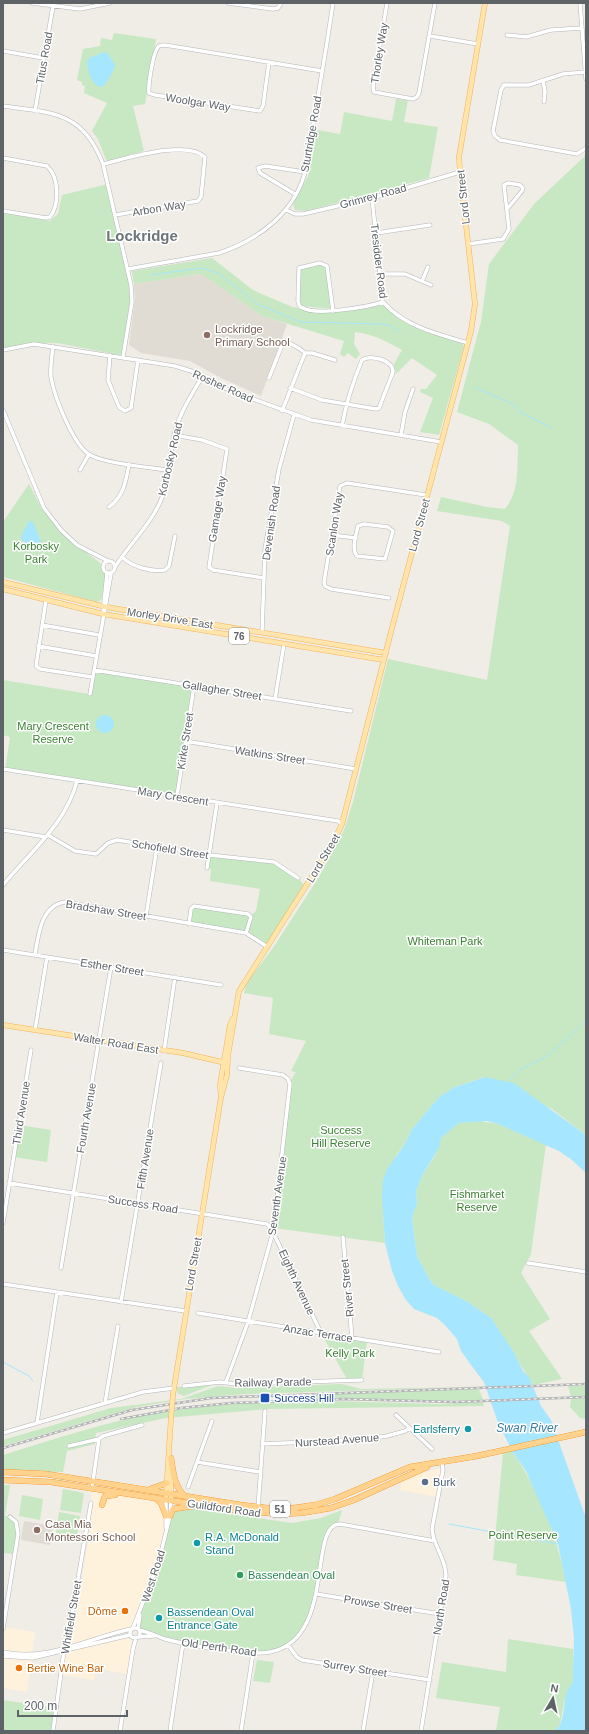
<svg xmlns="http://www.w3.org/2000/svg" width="589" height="1734" font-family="Arial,sans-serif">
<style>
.commercial{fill:#fff2dc}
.education{fill:#e0dcd4}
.green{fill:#c7e8c2;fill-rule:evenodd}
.water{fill:#a7e6ff}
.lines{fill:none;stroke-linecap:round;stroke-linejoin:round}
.stream{stroke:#a7e6ff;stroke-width:1}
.minor-casing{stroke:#b3b7bb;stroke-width:4.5}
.major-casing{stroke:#f7b358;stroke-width:5.5}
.highway-casing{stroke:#f68500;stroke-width:6}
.minor{stroke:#fff;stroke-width:3.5}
.major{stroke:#ffe5ac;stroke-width:4.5}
.highway{stroke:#ffd28e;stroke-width:5.5}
.rail-casing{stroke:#b3b4b5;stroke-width:2.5}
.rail{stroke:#fff;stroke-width:1;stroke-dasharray:3;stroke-linecap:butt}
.major-bridge-casing{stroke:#f7b358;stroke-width:5.5;stroke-linecap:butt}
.major-bridge{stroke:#ffe5ac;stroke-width:4.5}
.education-dot{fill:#8d6e63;stroke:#fff;stroke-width:1.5}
.transit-dot{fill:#1a4fb4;stroke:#fff;stroke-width:1.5}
.culture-dot{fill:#0f9aa8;stroke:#fff;stroke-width:1.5}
.service-dot{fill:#5c6f8a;stroke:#fff;stroke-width:1.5}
.leisure-dot{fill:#2e9e5b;stroke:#fff;stroke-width:1.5}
.food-dot{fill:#e8710a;stroke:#fff;stroke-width:1.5}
.labels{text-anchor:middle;stroke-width:3;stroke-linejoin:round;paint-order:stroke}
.shield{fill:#fff;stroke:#8e9295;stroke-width:1}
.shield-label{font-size:10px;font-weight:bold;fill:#5d6367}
.street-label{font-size:11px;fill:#5d6367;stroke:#fff}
.education-label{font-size:11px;fill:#785e54;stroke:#fff;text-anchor:start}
.park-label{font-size:11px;fill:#398230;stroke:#fff}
.transit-label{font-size:11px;fill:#164399;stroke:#fff;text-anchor:start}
.culture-label{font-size:11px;fill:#0d838f;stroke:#fff;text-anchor:start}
.service-label{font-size:11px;fill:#4e5e75;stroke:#fff;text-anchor:start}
.leisure-label{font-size:11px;fill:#27864d;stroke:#fff;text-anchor:start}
.food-label{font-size:11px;fill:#c56008;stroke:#fff;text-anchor:end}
.water-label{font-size:12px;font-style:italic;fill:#3a7da4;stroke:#fff}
.district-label{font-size:15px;font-weight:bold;fill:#6e7579;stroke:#fff}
</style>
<rect width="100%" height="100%" fill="#f0ece6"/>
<path class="commercial" d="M443,1468L438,1497L400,1490L401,1480L411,1476Z
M92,1488L155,1498L161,1505L166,1526L162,1554L133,1628L68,1646L73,1636L89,1536Z
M3,1627L35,1632L32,1654L3,1652Z
M130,1635L133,1649L129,1674L96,1669L94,1680L62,1675L64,1651Z
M3,1656L32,1658L27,1692L3,1688Z"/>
<path class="education" d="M201,274L262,316L287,324L261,396L221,378L190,361L141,353L129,345L135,298L134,284Z
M24,1521L53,1526L50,1545L21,1540Z"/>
<path class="green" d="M114,33L156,39L145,104L133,106L144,151L107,162L98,139L92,131L107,103L84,93L85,86L82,85V82L77,80L83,49L100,46L101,38L112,40Z
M396,99L408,100L404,122L438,127L429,178L307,211L295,210L293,204L308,176L317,130L340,134L344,112L392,121Z
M586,155V1135L552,1109L484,1077L455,1087L440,1096L412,1129L405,1144L397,1154L383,1181V1214L385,1243L274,1228L290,1082L296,1072L291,1071L306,1041L269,1034L273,998L244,993L246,983L273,948L319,877L344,830L353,802L388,659L487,680L510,526L502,521L437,511L441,497L487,507L505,509C520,491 517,466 518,445L489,424L457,412L481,322L489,264L534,204Z
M108,184L128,268L132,304L124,356L57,343H34L3,349V213L50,221L58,214L62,195Z
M212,258L253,290L292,307L320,312H333L383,304L409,324L431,334L461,342L464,346L439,435L420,432L433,398L420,392L421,389H426L437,375L412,358L396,374L394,364L402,350C386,341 373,334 355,332L354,344L360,354L356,359L348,353L344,357L340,354L344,341L262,316L201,274L134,284L132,271Z
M319,264L324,266L327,274L331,309L303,306L299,303L298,278L301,268Z
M29,484L42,509L65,536L100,563L106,575L101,600L96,602L3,577V522Z
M94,670L194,686L177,796L5,770L10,737L3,735V680L89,694ZM103,716H108L113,726L108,732L100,731L97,727V721Z
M209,855L274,862L298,878L305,886L266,946L246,933L189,924L192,907L251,915L256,911L260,889L210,881L211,869L207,868Z
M479,1121L498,1124L546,1144L531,1254L521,1273L550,1319L529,1331L562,1379L533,1385L491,1318L468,1302L434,1285L428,1277L417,1256L412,1218L417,1203L416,1191L423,1174L436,1154L441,1138L446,1133L459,1123Z
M19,1125L51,1130L47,1162L13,1157Z
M321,1333L367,1341L362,1380L348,1381Z
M342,1384L361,1389L475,1387L245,1394L185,1399L137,1407L3,1446V1440L111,1408L181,1399L218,1386L236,1388Z
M212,1385L184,1396L177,1393V1387Z
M568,1386H586V1396L571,1397Z
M479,1389L483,1400C421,1402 360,1397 298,1399L297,1395Z
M586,1398V1419L580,1418L570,1407L571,1399Z
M327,1401L438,1404L483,1402L484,1406L268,1409L166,1418L96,1433L95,1444L67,1451L63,1472L3,1471V1455C52,1440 102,1423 152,1414C210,1403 269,1402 327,1401Z
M512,1451C539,1490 557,1536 566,1582L516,1575L517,1564L493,1560L503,1453Z
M3,1485H10L5,1516L10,1517L17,1526L15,1554L3,1553Z
M63,1489L84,1493L81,1513L60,1510Z
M22,1495L43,1499L40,1520L19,1516Z
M187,1508L292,1523L321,1518L342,1510L338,1524L335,1525L326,1539L309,1619L288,1645L259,1654L176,1642L139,1630L140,1615L156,1571L170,1516L178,1510Z
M59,1512L80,1516L77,1536L56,1533Z
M508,1639L573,1649V1681L564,1703L560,1725L555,1731H496L500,1707L436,1698L442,1662L506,1672Z
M257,1660L274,1662L270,1683L253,1681Z
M3,1700L55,1708L51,1731H3Z"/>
<path class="water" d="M105,52L108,54L115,65C113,73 108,81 102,87C91,86 89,73 87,63L89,58Z
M29,521L33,522L41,542L29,545L23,541L21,537Z
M96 724a9 9 0 1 1 18 0a9 9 0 1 1-18 0Z
M485,1077L514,1083L586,1135V1173L572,1160L559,1151L498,1124L487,1121L459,1123L441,1138L439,1148L423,1174L416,1191L417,1203L412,1218L417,1256L428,1277L434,1285L468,1302L491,1318L513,1351L523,1371L529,1377L541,1406L551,1420L586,1518V1731H555L560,1725L563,1715L566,1694L573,1681V1670L574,1638L571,1609L558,1544L526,1471L512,1451L497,1420L484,1382L471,1365L461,1351L457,1339L445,1325L437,1318L414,1309L406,1300L398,1286L392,1271L385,1243L382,1197L383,1181L387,1169L405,1144L412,1129L440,1096L455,1087Z"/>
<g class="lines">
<path class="stream" d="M150,275L201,268L218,273L259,305L301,322L383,324L391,326L401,333
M476,388L513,404L520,412L551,428
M508,1081L521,1069L547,1056L586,1021
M3,1362L29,1376L33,1381
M449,1524L558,1544"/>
<g class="minor-casing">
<path id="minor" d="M32,3L80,9L110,3
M228,3L273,9L278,8L281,3
M387,3L373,87L374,92L413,99L417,97L419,93L435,3
M580,3L586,79
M507,35L526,37L551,30L582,28
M430,36L478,44
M3,51L43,58
M269,62L263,106L260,111L155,95L149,93C148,85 153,51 159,46C161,45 163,45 165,45L322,71
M585,72L563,74L529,85H504L501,90L493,131L495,136L500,140L577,154L586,148
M543,82L545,91L544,102
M3,106C52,113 83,111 103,164L131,285L132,302L123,357
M35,111L53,6
M3,158L47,166C59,177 60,204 50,217L46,218L3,211
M103,164C125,159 187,139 205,157L201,197L198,201L115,215
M295,194L260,173L258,168L265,166L305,172
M372,198L383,302C405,327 438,334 468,343
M286,210L295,214H303L372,198L460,172
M376,233L430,225
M468,244L503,239L509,229L504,185L508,183L520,185L523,188L522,191L508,208
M128,269L219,253C259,240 297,211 306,168C311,148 313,128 316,108C322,73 328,38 333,3
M380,274H405L431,285
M422,281L428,267
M333,311L327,266L320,263L299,268L298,301C299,305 299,307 303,308C316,316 368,307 383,302
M53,346C52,356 50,367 51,377C54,396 73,445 90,455C107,464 148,467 168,470
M3,350L34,344L175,366L191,371L231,391L311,420L441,442
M305,353H312L335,360
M110,355L108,380L119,407L125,411L131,408L138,360
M269,378L284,340L300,349L305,353
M290,388L322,400L376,409L379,408L393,372C393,360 370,354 362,360C353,382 346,403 342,426
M3,410L44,508L61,530L77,545L108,561
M282,411L305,353
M174,435L202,440L227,449L209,567L213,570L264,578
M401,435L405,412L413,389
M80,470L89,454
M109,507C124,496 126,481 129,464
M364,524L388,527L393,531L385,559L357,556C351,549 356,535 358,526Z
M332,535L356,538
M122,557C132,567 151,572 165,570L169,566L175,536
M103 567a6 6 0 1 1 12 0a6 6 0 1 1-12 0Z
M115,567C130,543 153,523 163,495C170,476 169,455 174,435C179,414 191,396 202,377
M389,598L331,589L325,586L324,582L340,486L347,483L426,495
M46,600L36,666L40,669L92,677
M103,613L107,573
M42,625L99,635
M262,632L265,549L279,469L294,415
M38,646L96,656
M94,670L351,711
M90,694L111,574
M275,699L284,644
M185,741L356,769
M3,769L338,821L342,824
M177,796L194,686
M3,830L46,837
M48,835L75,851L96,854L108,843L117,840L209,855L274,862L298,878
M207,868L217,803
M3,885C30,852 66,824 77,781
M146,916L157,847
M189,924L191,909L194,906L248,914L251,917L246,933
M3,950L221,985
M35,955C38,936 41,905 65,902L246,933L266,946
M35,1030L47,957
M164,1051L175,977
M9,1183L267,1224L273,1232L321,1333
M3,1223L31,1050
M343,1237L352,1338
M528,1263L586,1272
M61,1268L111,967
M3,1284L185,1311
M121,1302L161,1063
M198,1313L439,1352
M226,1382L248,1322L273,1232L290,1084L288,1079L283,1075L239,1068
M184,1386L220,1382L237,1384L362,1380
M105,1403L118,1326
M396,1415L432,1449
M212,1421L197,1462L260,1472
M37,1423L57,1292
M3,1433L143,1392L174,1388
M262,1444L357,1440L387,1436L405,1431L410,1428
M69,1446L99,1439L103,1436L142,1425
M188,1487L197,1462
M92,1488L99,1439
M258,1508L265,1411
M166,1528V1499
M316,1594L440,1614
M130 1633a5 5 0 1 1 10 0a5 5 0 1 1-10 0Z
M133,1628L159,1561L170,1516L171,1500
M3,1629L18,1534L16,1522L10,1517
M138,1629L140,1615
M139,1630C148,1632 156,1636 165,1639C187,1645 249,1656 270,1652C337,1639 307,1524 340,1524L435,1541
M138,1637L154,1636
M288,1645L297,1657L302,1660L430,1680
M3,1652C46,1662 89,1638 131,1629
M3,1656L32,1658L130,1635
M53,1731L64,1651L68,1646V1638L91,1503
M120,1731L133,1649L136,1638
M170,1731L183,1643
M241,1731L253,1653
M363,1731L373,1671
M421,1731L446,1576C446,1558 433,1546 432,1529L443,1470L442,1463"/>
</g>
<g class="major-casing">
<path id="major" d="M3,582L106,607L386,653
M3,589L103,614L384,660
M3,1025L183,1053L226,1063
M221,1097L227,1075L228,1055L239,991L332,845L342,824L393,624L471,331L475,304L460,172L459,157L485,3
M173,1394L221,1097L220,1085L230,1025L233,1018
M171,1470V1500
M166,1496L171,1418"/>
</g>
<g class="highway-casing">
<path id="highway" d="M171,1458C173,1470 174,1487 185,1496
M3,1472L46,1474L241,1505L276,1509L294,1508L315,1505L335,1499L410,1467L477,1456L586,1432
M3,1480L51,1482L226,1509L279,1514L301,1513L331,1508L354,1500L427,1467
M150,1489L167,1483
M155,1498L161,1503L166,1516
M102,1505L105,1496L115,1495
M170,1516L173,1509L193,1506"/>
</g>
<use href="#minor" class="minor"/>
<use href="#major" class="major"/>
<use href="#highway" class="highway"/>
<g class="rail-casing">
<path id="rail" d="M121,1419L181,1408L232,1403L343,1399L455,1402L586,1397
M3,1448L132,1410L211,1398L586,1384"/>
</g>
<use href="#rail" class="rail"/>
<g class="major-bridge-casing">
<path id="major-bridge" d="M171,1418L173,1394"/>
</g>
<use href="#major-bridge" class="major-bridge"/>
</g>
<g class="education-dot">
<circle cx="207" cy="335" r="4"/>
<circle cx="37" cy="1530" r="4"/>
</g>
<rect class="transit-dot" x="260" y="1393" width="10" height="10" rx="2"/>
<g class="culture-dot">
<circle cx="468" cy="1429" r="4"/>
<circle cx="197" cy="1543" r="4"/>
<circle cx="159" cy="1618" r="4"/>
</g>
<circle class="service-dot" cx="425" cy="1482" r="4"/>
<circle class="leisure-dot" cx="240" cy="1575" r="4"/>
<g class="food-dot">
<circle cx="125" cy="1611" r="4"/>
<circle cx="19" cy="1668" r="4"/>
</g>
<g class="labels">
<g class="shield">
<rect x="229" y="628" width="20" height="16" rx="3"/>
<rect x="270" y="1501" width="20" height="16" rx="3"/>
</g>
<g class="shield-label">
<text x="239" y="640">76</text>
<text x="280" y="1513">51</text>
</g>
<g class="street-label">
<text transform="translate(379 53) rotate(-81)" y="4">Thorley Way</text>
<text transform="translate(44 58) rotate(-80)" y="4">Titus Road</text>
<text transform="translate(198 102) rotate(9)" y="4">Woolgar Way</text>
<text transform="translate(311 134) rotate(-80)" y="4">Sturtridge Road</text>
<text transform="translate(373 196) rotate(-15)" y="4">Grimrey Road</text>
<text transform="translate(463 197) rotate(-96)" y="4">Lord Street</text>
<text transform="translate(159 208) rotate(-9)" y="4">Arbon Way</text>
<text transform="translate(379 261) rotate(83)" y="4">Tresidder Road</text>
<text transform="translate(223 386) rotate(24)" y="4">Rosher Road</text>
<text transform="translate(170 459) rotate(-77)" y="4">Korbosky Road</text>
<text transform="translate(217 509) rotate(-81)" y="4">Gamage Way</text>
<text transform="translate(271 523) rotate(-82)" y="4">Devenish Road</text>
<text transform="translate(334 524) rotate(-81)" y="4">Scanlon Way</text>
<text transform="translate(419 525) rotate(-75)" y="4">Lord Street</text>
<text transform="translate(170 618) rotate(9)" y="4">Morley Drive East</text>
<text transform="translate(222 690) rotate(9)" y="4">Gallagher Street</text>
<text transform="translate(185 741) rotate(-81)" y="4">Kirke Street</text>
<text transform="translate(270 755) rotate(9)" y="4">Watkins Street</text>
<text transform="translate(173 796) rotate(9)" y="4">Mary Crescent</text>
<text transform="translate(170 849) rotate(9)" y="4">Schofield Street</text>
<text transform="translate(323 858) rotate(-59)" y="4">Lord Street</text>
<text transform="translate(106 910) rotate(9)" y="4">Bradshaw Street</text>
<text transform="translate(112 967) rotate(9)" y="4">Esther Street</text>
<text transform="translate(116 1043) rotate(9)" y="4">Walter Road East</text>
<text transform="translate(21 1113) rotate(-81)" y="4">Third Avenue</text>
<text transform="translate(86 1118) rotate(-80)" y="4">Fourth Avenue</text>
<text transform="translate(145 1159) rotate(-81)" y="4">Fifth Avenue</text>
<text transform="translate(277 1196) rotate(-82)" y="4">Seventh Avenue</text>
<text transform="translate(143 1204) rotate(9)" y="4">Success Road</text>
<text transform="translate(193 1264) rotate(-80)" y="4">Lord Street</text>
<text transform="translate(297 1282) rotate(65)" y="4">Eighth Avenue</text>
<text transform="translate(347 1288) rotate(-96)" y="4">River Street</text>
<text transform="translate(318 1333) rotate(9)" y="4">Anzac Terrace</text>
<text transform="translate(273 1382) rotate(-1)" y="4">Railway Parade</text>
<text transform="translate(337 1440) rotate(-4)" y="4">Nurstead Avenue</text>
<text transform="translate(224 1508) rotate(8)" y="4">Guildford Road</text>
<text transform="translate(153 1576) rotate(-72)" y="4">West Road</text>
<text transform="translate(378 1604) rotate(9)" y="4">Prowse Street</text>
<text transform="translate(441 1607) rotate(-81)" y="4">North Road</text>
<text transform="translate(71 1617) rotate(-80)" y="4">Whitfield Street</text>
<text transform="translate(219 1647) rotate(8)" y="4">Old Perth Road</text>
<text transform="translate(355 1668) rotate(9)" y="4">Surrey Street</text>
</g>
<g class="education-label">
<text x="215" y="333">Lockridge<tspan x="215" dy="13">Primary School</tspan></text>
<text x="45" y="1528">Casa Mia<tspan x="45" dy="13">Montessori School</tspan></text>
</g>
<g class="park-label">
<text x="36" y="550">Korbosky<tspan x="36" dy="13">Park</tspan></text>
<text x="53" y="730">Mary Crescent<tspan x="53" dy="13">Reserve</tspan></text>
<text x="445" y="945">Whiteman Park</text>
<text x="341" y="1134">Success<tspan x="341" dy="13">Hill Reserve</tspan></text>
<text x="477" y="1198">Fishmarket<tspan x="477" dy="13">Reserve</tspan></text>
<text x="350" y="1357">Kelly Park</text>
<text x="523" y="1539">Point Reserve</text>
</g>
<g class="transit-label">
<text x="274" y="1402">Success Hill</text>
</g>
<g class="culture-label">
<text x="460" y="1433" text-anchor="end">Earlsferry</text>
<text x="205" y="1541">R.A. McDonald<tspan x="205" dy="13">Stand</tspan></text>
<text x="167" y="1616">Bassendean Oval<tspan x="167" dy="13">Entrance Gate</tspan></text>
</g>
<g class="service-label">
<text x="433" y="1486">Burk</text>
</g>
<g class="leisure-label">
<text x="248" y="1579">Bassendean Oval</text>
</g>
<g class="food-label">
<text x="117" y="1615">Dôme</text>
<text x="27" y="1672" text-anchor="start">Bertie Wine Bar</text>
</g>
<g class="water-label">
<text x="527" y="1432">Swan River</text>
</g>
<g class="district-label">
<text x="142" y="241">Lockridge</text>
</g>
</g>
<rect width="589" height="1734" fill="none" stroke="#5d6367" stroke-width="8"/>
<g transform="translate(553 1698) rotate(9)" stroke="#ffffff" stroke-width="3" paint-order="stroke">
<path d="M0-3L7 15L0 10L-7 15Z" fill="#5d6367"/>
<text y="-6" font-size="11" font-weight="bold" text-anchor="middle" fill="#5d6367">N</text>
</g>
<path d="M18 1710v6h109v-6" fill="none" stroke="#5d6367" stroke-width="2"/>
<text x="24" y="1710" font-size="12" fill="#5d6367" stroke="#ffffff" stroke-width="3" paint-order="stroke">200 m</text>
</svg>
